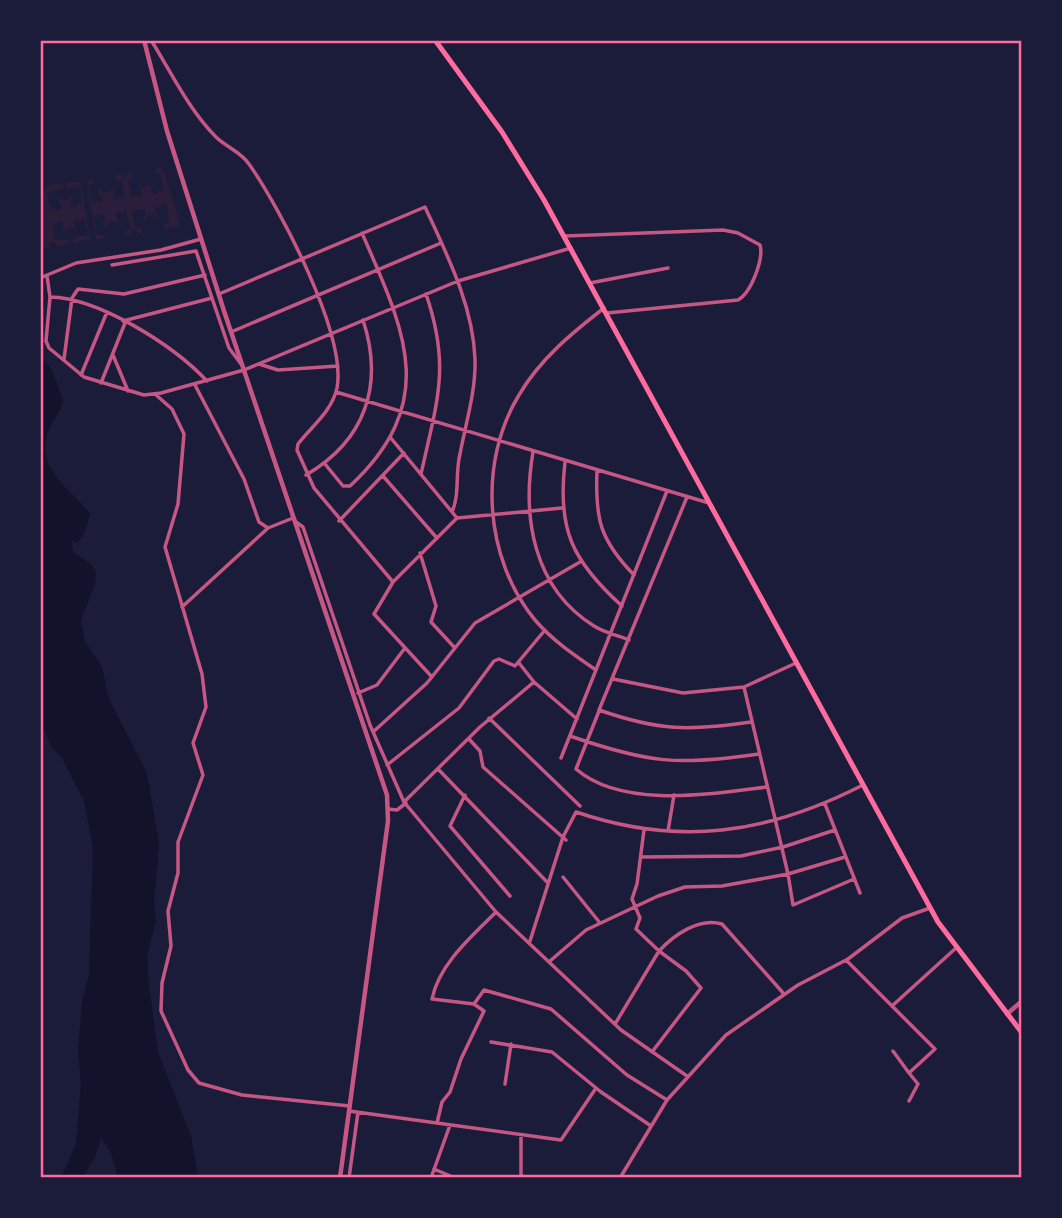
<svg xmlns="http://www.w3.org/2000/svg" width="1062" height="1218" font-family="Manrope,sans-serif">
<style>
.green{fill:#2a1e3b}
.water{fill:#12122b}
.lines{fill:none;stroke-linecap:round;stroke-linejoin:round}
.minor{stroke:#c65784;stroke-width:3.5}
.tertiary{stroke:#c65784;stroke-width:4.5}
.primary{stroke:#ff6b9d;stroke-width:5}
.neatline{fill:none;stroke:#ff6b9d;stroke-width:2.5}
</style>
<rect width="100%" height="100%" fill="#1b1b3a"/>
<path class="green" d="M163,168L181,226L165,229L164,225L169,222L167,206L162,204L160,208L156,205L155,211L159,219L154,215L147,216L144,222L145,209L132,211L135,227L142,228V233L137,234L136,229L131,230V235L125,236L124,231L130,229L126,210L122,214L119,211L115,214L120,226L115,222L108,223L106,228L103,223L105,215L100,214L98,218L94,215L96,234L103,235L104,239H96L87,185L89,180L93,179L94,183L88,186L93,204L96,201L99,203L103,201L98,194L100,188L103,193L110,192L113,186V199L118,200L120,196L124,199L122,181L116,180L115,175L121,174L122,178L132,172L133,177L128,180L132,198L135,194L138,197L142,194L137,182L142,187L150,185V180L152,193L157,194L159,190L163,193L161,174L155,173L154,169Z
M79,182L82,187L90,239L72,244L75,237L88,235L84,217L81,221L78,218L73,221L78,233L73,228L66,229L65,235L62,230L64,222L59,221L57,225L53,222L55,240L67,239L70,244L56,247L55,242L49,243V248L40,249V192L47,190L46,186L63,183L64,188L47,193L51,211L54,208L57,210L62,208L57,196L61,200L69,199L72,193L71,206L76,207L78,203L82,206L80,187L67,190L65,183Z"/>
<path class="water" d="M40,356L51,368L63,400C61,414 50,422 47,435C37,472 73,490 90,514L83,537L76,543L72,540L73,552L92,565L96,572L95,584L81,620L85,642L102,666L108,697L146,771L149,784L159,844L154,902L156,921L147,955L149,985L158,1052L191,1136L198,1178H118L111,1153L101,1138L94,1159L82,1178H61L76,1144L81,1085L78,1051L82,1001L89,974L93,847L84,801L63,760L51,746L40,721Z"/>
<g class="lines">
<path class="minor" d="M151,40C171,72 189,110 216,137C226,147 241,152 249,164C280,208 347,335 337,388C332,411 312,426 298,444L297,450L314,488L393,582
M565,236L723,230L738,233L760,245C764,259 751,293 738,300L607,313
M112,265L196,251L229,348L241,364
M47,276L50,297L46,341L49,348L84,377L144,395L161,393L244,370L458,281L571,248
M40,278L76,263L161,250L201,239
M590,283L668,268
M219,294L425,207C447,255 473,305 475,359C476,391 466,422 460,454C455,473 460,494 452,512
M50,297C99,298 173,345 207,381
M123,321L212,298
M231,332L441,243
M113,355L128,391
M64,359L72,298L78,289L124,294L205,275
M259,364L278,370L338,366
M81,375L107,312
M101,383L125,323
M195,385L244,479L259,522L268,528L293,518
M336,392L709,503
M155,394L172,409L184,434L178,504L165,547L202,674L206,707L193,743L203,775L178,842V873L168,911L171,946L162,983L161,1011L188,1070L199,1083L242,1095L350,1106
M390,437L457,518
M533,452C522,517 533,588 594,626C605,633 617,635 629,640
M565,462C557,529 572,561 622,606
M325,464L343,486H350C441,401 404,330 362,233
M597,471C595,519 600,540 634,575
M421,474C437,401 451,367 426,294
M306,475C366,440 384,384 363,320
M383,476L436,537
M687,497L599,710C659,731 689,731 751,722
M339,521L404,453
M296,522L303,527L370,725L404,802L496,912L621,1030L687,1076
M420,553L436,606L431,622L454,647
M182,607L268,528
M519,663L534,682L577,719
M596,670C574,655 552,640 535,620C484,558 478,462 519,395C540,359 572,333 604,308
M432,677L374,614L393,582L457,518L562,508
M613,679L683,693L744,687L796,663
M358,693L377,685L405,648
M599,711L576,769C622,809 711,794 767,787
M489,718L580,806
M373,732L427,683L475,623L580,562
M570,736C648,763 678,766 759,754
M469,739L480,751L483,767L566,840
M561,758L667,491
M387,765L459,708L494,661L499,659L515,666L545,630
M438,769L548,883
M465,795L450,826L510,896
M404,802L480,727L534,682
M825,804L860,893
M388,809L397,810L406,803
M644,830L637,884L632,899L640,918L636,929L659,951C674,935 699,917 722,924L784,994
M668,831L674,795
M641,857L741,856L783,847L835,830
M845,857L788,874L793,905L854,879
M563,877L600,923
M530,941L563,837L576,812C679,847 767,834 863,785
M846,960L935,1049L909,1073L918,1084L909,1101
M550,961L586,930L658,896L685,887L722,886L788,874L744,687
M474,1004L484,990L551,1009L627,1075L667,1100
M892,1006L956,948
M615,1024L659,951L686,971L701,988L652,1052
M491,1042L552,1052L601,1092L651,1126
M893,1051L909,1073
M505,1084L511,1044
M349,1111L561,1140L596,1088
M437,1123L442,1102L450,1092L461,1059L484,1011L474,1004L432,999C439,964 472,936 496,912
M434,1169L455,1178
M349,1178L358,1112
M431,1178L450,1125
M521,1178V1135
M620,1178L667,1100L726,1035L798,985L848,959L902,918L930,908"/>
<path class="tertiary" d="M144,40L167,131L224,311L387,795L388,821L340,1178
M1007,1014L1022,1001"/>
<path class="primary" d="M435,40L502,132L544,200L938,922L1022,1033"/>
</g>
<rect width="1062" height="1218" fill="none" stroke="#1b1b3a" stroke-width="84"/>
<rect x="42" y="42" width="978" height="1134" class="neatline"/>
</svg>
